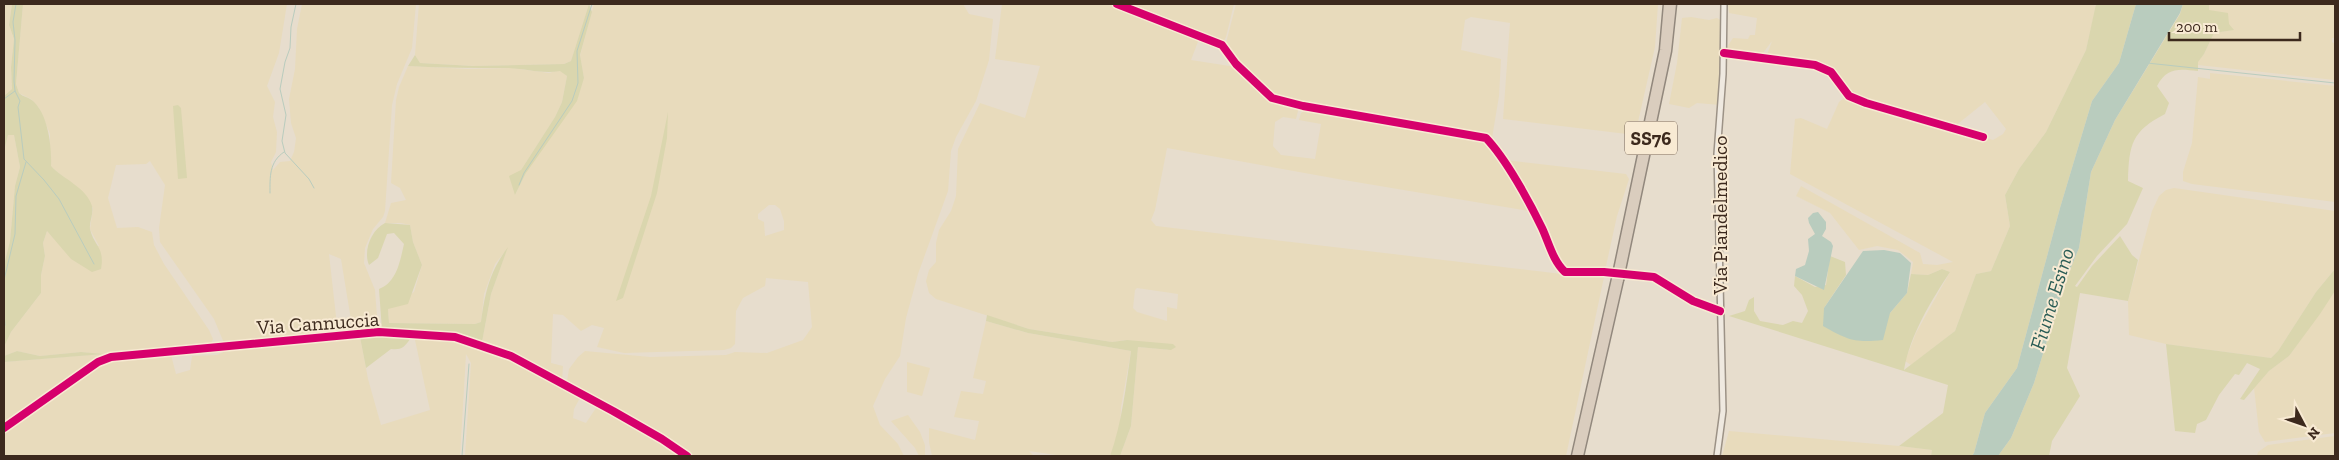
<svg xmlns="http://www.w3.org/2000/svg" width="2339" height="460" font-family="'Zilla Slab',serif">
<style>
.farmland{fill:#e8dbbc;fill-rule:evenodd}
.green{fill:#dad6ae}
.water{fill:#b9ccbe}
.lines{fill:none;stroke-linecap:round;stroke-linejoin:round}
.stream{stroke:#b9ccbe;stroke-width:1}
.street-casing{stroke:#aca296;stroke-width:5.5}
.secondary-casing{stroke:#9c9286;stroke-width:8}
.highway-casing{stroke:#92887d;stroke-width:9}
.street{stroke:#efe9e0;stroke-width:3}
.secondary{stroke:#efe9e0;stroke-width:5}
.highway{stroke:#dacdbe;stroke-width:6}
.highway-bridge-casing{stroke:#92887d;stroke-width:9;stroke-linecap:butt}
.highway-bridge{stroke:#dacdbe;stroke-width:6}
.cycleway-casing{stroke:#f8ead3;stroke-width:11}
.cycleway{stroke:#d6006c;stroke-width:8}
.labels{text-anchor:middle;stroke-width:4;stroke-linejoin:round;paint-order:stroke}
.shield{fill:#f8ead3;stroke:#746354;stroke-width:1}
.shield-label{font-size:19px;font-weight:bold;fill:#3c291d}
.street-label{font-size:20px;fill:#3c291d;stroke:#f8ead3}
.water-label{font-size:21px;font-style:italic;fill:#2b5d56;stroke:#f8ead3}
</style>
<rect width="100%" height="100%" fill="#e7ddcd"/>
<path class="farmland" d="M4,4H12L9,25L14,39L11,67L12,89L4,96Z
M23,4H287L279,53L267,86L275,102L273,117L277,132L276,152L271,162L273,170L280,162L290,161L294,152L296,138L291,123L289,99L295,69L297,29L302,4H416L412,48L397,84L392,105L385,211L383,217L373,229L365,248L364,263L375,290L378,329H356L352,326L341,259L329,254L338,334L224,343L214,319L160,242L159,228L165,185L150,161L146,164L116,165L108,198L117,228L138,227L152,232L154,245L164,264L209,330L213,339L210,346L111,356L99,360L4,425V362L100,354L81,352L40,356L17,351L4,356V347L11,332L41,293V275L45,256L43,243L47,231L55,240L99,246L90,229L93,208L75,186L50,166V134L39,108L31,99L19,93L16,84Z
M419,4H589L571,61L564,64L474,66L420,63L415,55Z
M594,4H963L969,14L993,19L989,60L976,101L956,137L951,151L948,191L918,274L906,318L900,356L885,379L873,406L880,425L898,444L904,456H695L570,385L567,381L569,369L578,357L585,351L650,357L726,355L735,352L767,353L803,340L812,327L808,282L766,278L765,286L743,298L736,311L735,344L731,348L724,350L624,353L597,347L604,328L592,325L581,331L563,315L553,314L551,363L563,366L562,381L513,354L482,342L491,294L507,249L495,264L484,294L481,322L475,324L389,323L388,309L414,292L422,265L413,242L410,225L401,223H385L391,203L406,200L400,188L391,183L396,100L399,87L408,66L468,69L512,68L549,73L560,70L567,76L562,102L555,117L521,170L515,195L526,173L584,78L580,56ZM769,205H775L780,209L784,221V230L765,236L764,222L758,219V214Z
M1002,4H1092L1122,6L1199,39L1191,60L1236,67L1272,100L1299,107L1296,119L1283,117L1275,122L1273,146L1281,155L1315,159L1321,124L1299,120L1301,113L1308,108L1482,138L1488,141L1521,193L1529,211L1338,179L1167,148L1155,210L1151,220L1156,226L1562,274L1604,277L1566,456H1120L1131,426L1138,347L1171,350L1127,340L1112,342L1029,329L936,299L929,293L926,281L929,270L936,262V243L939,230L951,211L956,196L958,149L980,103L1025,118L1040,66L995,59ZM1137,288L1178,294L1177,309L1167,307V321L1137,312L1133,308L1135,290Z
M1123,4H1234L1226,37L1223,42Z
M1236,4H1658L1655,47L1635,135L1503,119L1510,23L1471,17L1465,20L1461,50L1501,59L1499,96L1492,138L1301,104L1271,96L1236,63L1228,52L1226,43Z
M1728,4H2090L2096,6L2086,50L2046,132L2019,169L2005,195L2010,226L1991,271L1976,274L1955,331L1911,365L1905,361L1916,333L1950,272L1942,269L1928,275L1911,274L1913,262L1898,250L1877,246L1859,250L1830,213L1796,196L1801,186L1920,253L1923,264L1937,265L1953,262L1790,174L1795,119L1801,118L1827,129L1839,102L1846,96L1860,102L1993,140L2003,134L2006,129L1985,102L1954,127L1866,102L1853,96L1839,76L1827,66L1766,58L1772,41L1760,57L1727,52V47L1733,38L1748,39L1750,35H1755L1757,18L1729,13Z
M2209,4H2335V38H2332V42L2335,44V80L2198,65L2197,62L2204,54L2214,33L2233,30L2209,10Z
M1691,17L1709,20L1717,18L1722,21L1720,105L1697,103L1689,108L1669,104L1677,63L1682,18Z
M2210,73L2335,86V202L2192,184L2183,181V172L2192,143L2198,77L2210,79Z
M8,135H14L20,167L15,186L10,241L4,265V151Z
M1505,160L1626,174L1629,179L1617,216L1606,266L1601,269L1587,271L1566,270L1558,263L1545,231Z
M2174,188L2335,211V269L2316,292L2278,351L2271,358L2166,344L2129,335L2128,301L2152,211L2159,196L2166,190Z
M2335,291V433L2265,442L2259,432L2254,388L2269,371L2289,356Z
M986,321L1028,333L1131,351L1121,407L1120,429L1110,456H1063L1029,451L1034,456H932L929,442V428L975,440L979,421L954,417L961,391L983,394L986,381L973,378Z
M360,337L368,379L381,425L430,410L415,340L444,339L466,342L512,358L581,396L574,409L573,418L586,423L598,405L633,428L659,440L678,456H465L471,363L466,354L460,456H4V432L102,363L171,355L176,374L190,370L192,356L217,355L229,349Z
M907,362L930,368L922,396L907,392Z
M908,415L920,432L925,445V456H919L915,448L891,421Z
M1729,431L1899,446L1932,450L1931,456H1722Z
M2335,436V456H2257L2258,452L2268,445Z"/>
<path class="green" d="M12,4H23L16,84L19,93C23,97 29,97 33,101C48,114 52,147 51,166C63,179 87,188 92,206C94,213 89,222 90,229C94,246 105,247 101,269L92,272L71,259L47,231L43,243L45,256L41,275V293L11,332L4,347V265L10,241L15,186L20,167L14,135H8L4,151V96L12,89L11,67L14,39L9,25Z
M589,4L592,12L580,55L584,78L577,101L526,173L515,195L509,176L521,170L555,117L562,102L567,76L560,71C543,74 527,69 509,68C475,68 442,68 408,66L415,55L420,63L473,66L564,64L571,61Z
M2096,4H2136L2119,63L2092,101L2060,208L2017,368L1985,413L1974,453L1972,456H1931L1932,450L1899,446L1943,413L1948,385L1729,316L1745,311L1749,300L1754,297V311L1760,321L1783,325L1793,321L1802,323L1808,311L1802,295L1794,286L1795,276L1815,287L1826,285L1830,256L1845,262L1846,275L1824,308L1890,313L1907,293L1911,274L1928,275L1942,269L1950,272C1931,301 1910,335 1904,370L1955,331L1976,274L1991,271L2010,226L2005,195L2019,169L2046,132L2086,50Z
M2183,4H2209V10L2228,13L2229,24L2234,30L2214,33L2204,54L2198,62V71C2179,69 2167,67 2157,86L2169,103L2165,114C2132,131 2129,144 2128,181L2143,188L2127,224L2097,256L2075,286L2077,287L2092,266L2120,236L2132,255L2138,260L2128,301L2080,293L2067,368L2080,396L2052,441L2049,456H1998L2011,438L2034,383L2065,282L2079,248L2091,172L2115,120L2180,14Z
M178,105L181,108L187,178L178,179L173,106Z
M668,112L667,138L657,193L623,298L616,301L651,196Z
M385,223L410,225L413,242L422,265L408,304L388,309L389,323L475,324L481,322C485,292 490,271 508,247L491,294L482,342L459,335L382,330L379,289C397,282 400,261 404,244L394,233L387,234L378,258L369,265C363,251 371,230 385,223Z
M2335,269V291L2320,314L2289,356L2269,371L2244,400L2240,399L2260,369L2247,363L2239,375L2235,374L2219,395L2206,420L2197,424L2195,433L2175,431L2166,344L2271,358L2278,351L2316,292Z
M987,315L1029,329L1112,342L1127,340L1173,344L1176,347L1171,350L1138,347L1131,426L1120,456H1110C1122,423 1126,386 1131,351L1028,333L986,321Z
M376,336L410,339C404,348 401,350 391,349L366,368L360,337Z
M17,351L40,356L81,352L104,354L4,362V356Z"/>
<path class="water" d="M2136,4H2183L2180,13L2115,120L2091,172L2079,248L2065,282L2034,383L2011,438L1998,456H1972L1974,453L1985,413L2017,368L2060,208L2092,101L2119,63Z
M1818,212L1826,222V229L1822,236L1831,242L1833,246L1824,290L1795,276L1796,269L1805,265L1809,251L1808,239L1815,234L1809,223L1808,218L1813,213Z
M1884,250L1900,253L1911,263L1907,293L1890,313L1883,340C1854,343 1848,340 1823,326L1824,308L1863,251Z"/>
<g class="lines">
<path class="stream" d="M16,4L13,22L15,40L14,81L15,91L20,101L18,107L24,159L44,180L59,199L94,264
M296,4L291,27L290,48L285,62L280,89L286,115L282,141L285,153L309,179L314,188
M2147,63L2335,83
M4,99L15,91
M519,185L524,173L572,101L578,83L577,51L592,4
M270,193C270,177 269,162 284,152
M4,280L15,234L16,196L26,162
M4,289V291
M4,312L5,325L4,327
M462,456L469,364"/>
<g class="street-casing">
<path id="street" d="M1117,4L1222,45L1236,64L1272,98L1303,106L1486,138C1506,159 1529,201 1542,228C1549,243 1553,261 1565,272L1616,273
M1724,53L1815,65L1831,72L1849,96L1866,103L1983,137
M1622,274L1654,277L1693,301L1720,311
M4,428L98,362L111,357L379,332L455,337L511,356L613,411L662,439L687,456"/>
</g>
<g class="secondary-casing">
<path id="secondary" d="M1717,456L1723,411L1717,154L1723,74L1724,4"/>
</g>
<g class="highway-casing">
<path id="highway" d="M1617,270L1663,50L1667,4
M1622,270L1668,51L1673,4
M1575,456L1615,279
M1580,456L1620,280"/>
</g>
<use href="#street" class="street"/>
<use href="#secondary" class="secondary"/>
<use href="#highway" class="highway"/>
<g class="highway-bridge-casing">
<path id="highway-bridge" d="M1615,279L1617,270
M1620,280L1622,270"/>
</g>
<use href="#highway-bridge" class="highway-bridge"/>
<g class="cycleway-casing">
<path id="cycleway" d="M1117,4L1222,45L1236,64L1272,98L1303,106L1486,138C1506,159 1529,201 1542,228C1549,243 1553,261 1565,272H1604L1654,277L1693,301L1720,311
M1724,53L1815,65L1831,72L1849,96L1866,103L1983,137
M4,428L98,362L111,357L379,332L455,337L511,356L613,411L662,439L687,456"/>
</g>
<use href="#cycleway" class="cycleway"/>
</g>
<g class="labels">
<rect class="shield" x="1625" y="121.5" width="52" height="33" rx="4"/>
<g class="shield-label">
<text x="1651" y="145">SS76</text>
</g>
<g class="street-label">
<text transform="translate(1720 215) rotate(-90)" y="7">Via Piandelmedico</text>
<text transform="translate(318 323) rotate(-4)" y="7">Via Cannuccia</text>
</g>
<g class="water-label">
<text transform="translate(2052 299) rotate(-73)" y="7">Fiume Esino</text>
</g>
</g>
<rect width="2339" height="460" fill="none" stroke="#3c291d" stroke-width="10"/>
<g transform="translate(2304 425) rotate(131)" stroke="#f8ead3" stroke-width="4" paint-order="stroke">
<path d="M0-4L9 19L0 12L-9 19Z" fill="#3c291d"/>
<text y="-8" font-size="14" font-weight="bold" text-anchor="middle" fill="#3c291d">N</text>
</g>
<path d="M2169 32v8h131v-8" fill="none" stroke="#3c291d" stroke-width="2.5"/>
<text x="2176" y="32" font-size="15" fill="#3c291d" stroke="#f8ead3" stroke-width="4" paint-order="stroke">200 m</text>
</svg>
